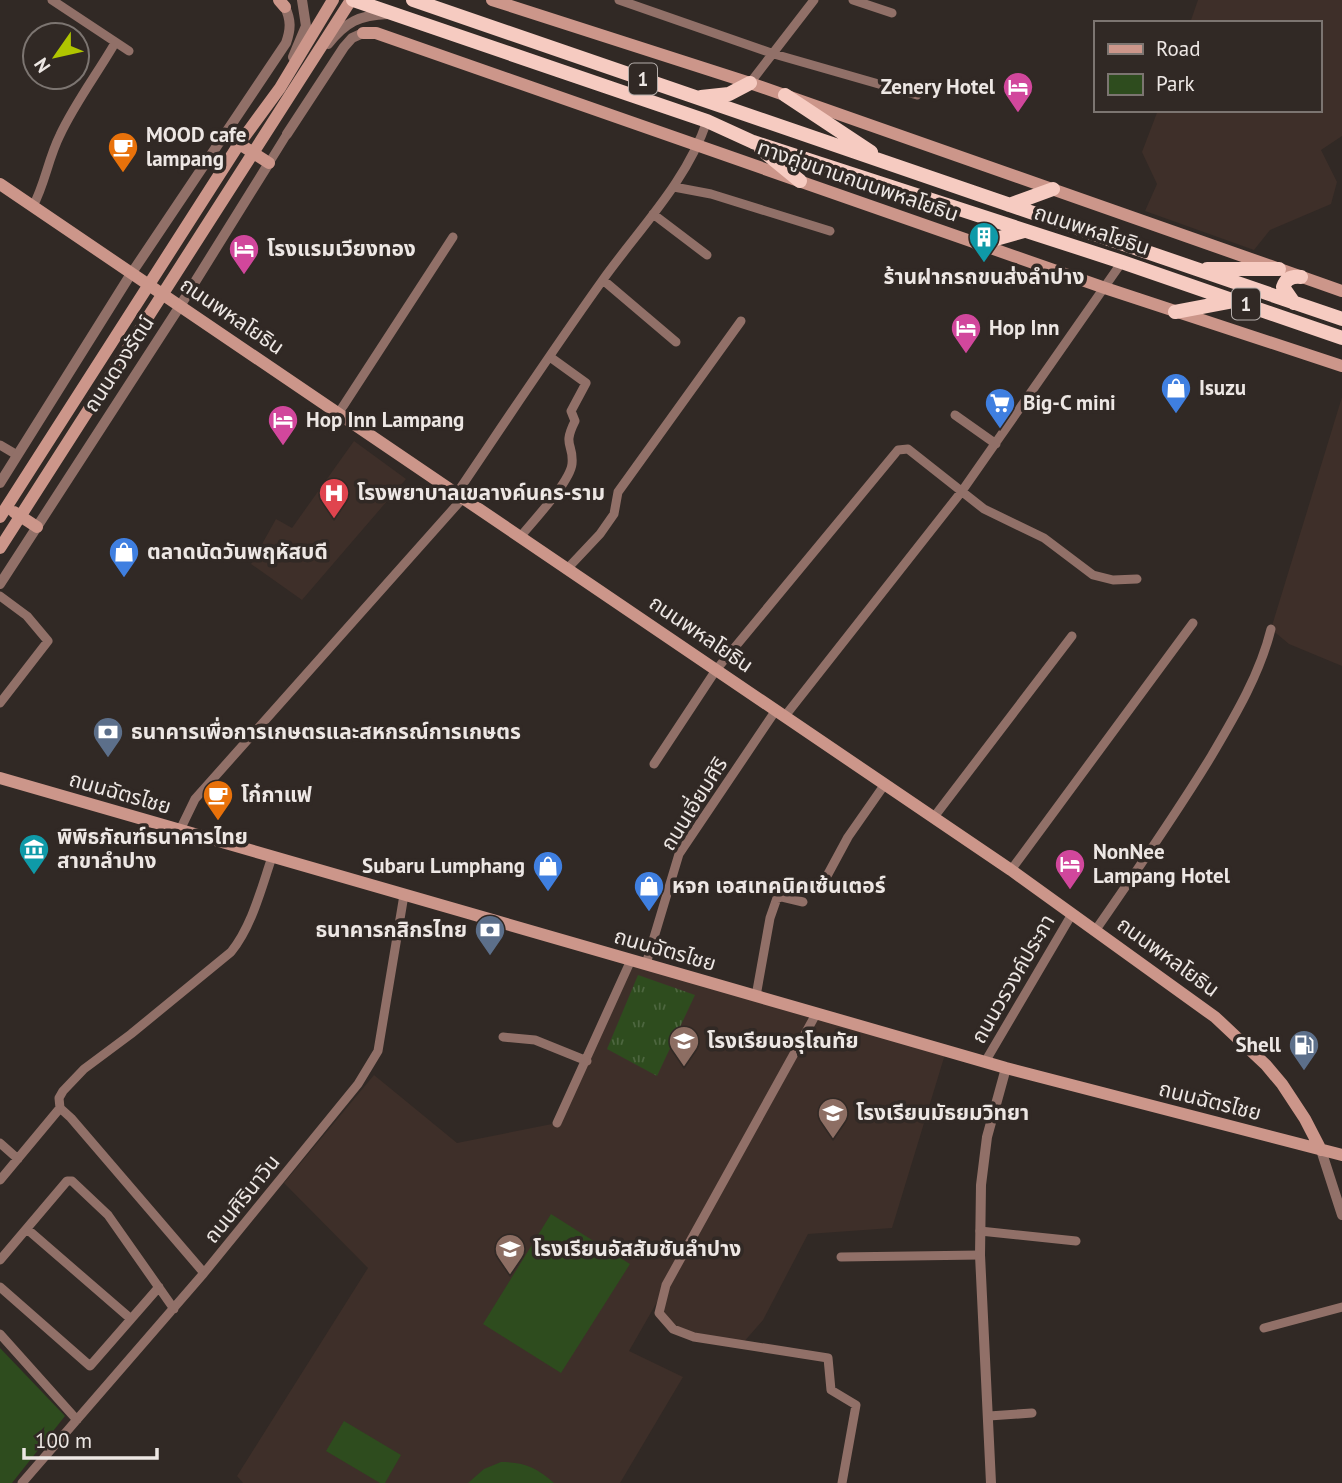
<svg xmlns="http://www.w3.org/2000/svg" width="1342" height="1483" font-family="'PT Sans','Noto Sans Thai',sans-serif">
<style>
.built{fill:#3e2f29}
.grass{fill:url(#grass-tufts)}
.park{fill:#2e4c1e}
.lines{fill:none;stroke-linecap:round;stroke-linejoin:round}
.minor{stroke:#917068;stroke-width:9}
.tertiary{stroke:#917068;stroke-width:10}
.secondary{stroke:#cc968a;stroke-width:12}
.trunk{stroke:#f6cbc1;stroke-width:14}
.labels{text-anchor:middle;stroke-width:7;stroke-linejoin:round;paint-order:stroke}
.shield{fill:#312925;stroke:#b5aeab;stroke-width:2}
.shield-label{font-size:19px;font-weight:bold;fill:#ede7e4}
.poi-label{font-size:21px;font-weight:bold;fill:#ede7e4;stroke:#312925;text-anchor:start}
.street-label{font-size:21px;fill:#ede7e4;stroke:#312925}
</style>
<defs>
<pattern id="grass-tufts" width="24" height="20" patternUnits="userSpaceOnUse" patternTransform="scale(1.75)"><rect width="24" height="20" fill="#2e4c1e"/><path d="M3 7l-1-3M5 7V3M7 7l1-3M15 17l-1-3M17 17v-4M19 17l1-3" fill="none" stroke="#4d663f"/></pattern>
</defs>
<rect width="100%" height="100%" fill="#312925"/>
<path class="built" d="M1198,0H1342V136L1321,150L1337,182L1331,204L1270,230L1254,250L1145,211L1157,184L1142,152L1158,110H1319V23H1190Z
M1342,397V666L1289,644L1271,629Z
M354,441L406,479L302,600L251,564L276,519L292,528Z
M631,960L946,1051L892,1228L808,1234L763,1320L742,1344L673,1329L659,1313L665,1288L629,1351L683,1377L620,1483H243L237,1476L368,1268L284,1183L374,1075L457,1143L557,1123Z"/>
<path class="grass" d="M638,975L695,995L657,1076L607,1049Z"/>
<path class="park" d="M551,1214L630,1264L561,1373L483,1324Z
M0,1348L65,1416L12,1483H0Z
M344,1421L401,1455L385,1483H380L326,1451Z
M501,1462C525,1462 537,1468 554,1483H468L484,1469Z"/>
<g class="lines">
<path class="minor" d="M52,0L129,51
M619,0L774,54L917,95
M853,0L892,13
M750,83L814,0
M269,163L287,134
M674,187L711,194L830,231
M33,206C45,184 48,159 60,135C75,103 97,74 115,43
M653,214L707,255
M603,280L676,342
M338,414L453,237
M955,415L996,444
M0,445L17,455
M457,493C505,422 552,351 602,281C639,229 686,183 707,121
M521,536C533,521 570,482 572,464C574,443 562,447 575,421L571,411L586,383L550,357
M567,569L600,534L614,514L618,492L741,321
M0,596L27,616L48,641L0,703
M785,716L962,491L1122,262
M654,764L716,670L898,450L908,449L984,509L1044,538L1093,575L1113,580L1137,579
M934,817L1072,636
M180,830L195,799L463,498
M1011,870L1193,623
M821,887L848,837L885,784
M1095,931C1135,873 1175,816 1212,755C1235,716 1260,674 1271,629
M646,964L679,854L776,710
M756,996L770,918L777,898L782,897L803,902
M816,1014L666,1285L659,1313L673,1329L694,1337L828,1358L831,1390L856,1405L842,1483
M503,1037L535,1040L587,1061
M985,1062L1072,914
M60,1108L59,1098L63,1091L84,1069L131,1034L231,952C252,926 261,889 272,857
M557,1123L631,960
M0,1143L18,1159
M0,1180L60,1108L71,1118L204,1273
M27,1229L131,1319
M980,1231L1076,1241
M841,1257L980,1255
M0,1260L67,1181H72L108,1215L174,1309
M0,1287L90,1366L159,1287
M1264,1328L1342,1307
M0,1334L77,1420
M989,1416L1032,1413
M22,1483L204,1273L358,1084L378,1051L404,895"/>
<path class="tertiary" d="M328,44C346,22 359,15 388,14
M293,57L306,26L302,0
M287,134L344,47L352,38L363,33
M0,483L129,277L286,43C291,29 291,20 285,7
M0,584L180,306L269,163
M1321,1150L1342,1215
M991,1483L980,1255L981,1185L987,1137L1006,1068"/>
<path class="secondary" d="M279,0L285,7
M492,0L750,83L1342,291
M363,33H376L1105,288L1342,366
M224,134L269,163
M0,184L1011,870L1215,1017L1266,1065L1282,1084L1305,1119L1321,1150
M14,512L37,527
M0,517L239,144L280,88L333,0
M0,548L351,0
M0,778L1006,1068L1342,1155"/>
<path class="trunk" d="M353,0L707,121L753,142L1122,262L1342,338
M413,0L1342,319
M785,95L871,152
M701,97L729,94L750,83
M761,149L800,181
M1009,205L1053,189
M978,244L1024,231
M1207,269H1279
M1294,303L1283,287C1286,278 1293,276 1301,277
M1175,312L1233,301"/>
</g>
<defs>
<g id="hotel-pin" transform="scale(1.575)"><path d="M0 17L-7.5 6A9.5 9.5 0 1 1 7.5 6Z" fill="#d1479c" stroke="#312925"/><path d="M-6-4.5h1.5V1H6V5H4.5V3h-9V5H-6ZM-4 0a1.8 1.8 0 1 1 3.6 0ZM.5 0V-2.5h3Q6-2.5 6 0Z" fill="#fff"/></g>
<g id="cafe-pin" transform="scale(1.575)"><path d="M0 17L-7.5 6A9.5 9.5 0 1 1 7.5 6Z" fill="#e8710a" stroke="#312925"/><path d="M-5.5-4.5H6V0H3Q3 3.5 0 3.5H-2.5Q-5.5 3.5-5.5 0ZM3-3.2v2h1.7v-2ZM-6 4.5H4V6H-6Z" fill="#fff"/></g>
<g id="building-pin" transform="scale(1.575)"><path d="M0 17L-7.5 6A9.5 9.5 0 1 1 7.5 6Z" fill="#0f9aa8" stroke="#312925"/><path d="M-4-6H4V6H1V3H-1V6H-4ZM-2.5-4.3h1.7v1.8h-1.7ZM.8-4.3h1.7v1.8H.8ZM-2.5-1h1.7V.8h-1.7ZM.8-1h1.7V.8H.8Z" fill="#fff"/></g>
<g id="shop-pin" transform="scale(1.575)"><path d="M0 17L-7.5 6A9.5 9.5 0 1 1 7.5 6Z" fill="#3f7fe0" stroke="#312925"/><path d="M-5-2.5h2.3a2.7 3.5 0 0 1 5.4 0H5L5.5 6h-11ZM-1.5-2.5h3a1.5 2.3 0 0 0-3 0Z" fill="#fff"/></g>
<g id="supermarket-pin" transform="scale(1.575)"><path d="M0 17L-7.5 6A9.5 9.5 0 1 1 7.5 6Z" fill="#3f7fe0" stroke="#312925"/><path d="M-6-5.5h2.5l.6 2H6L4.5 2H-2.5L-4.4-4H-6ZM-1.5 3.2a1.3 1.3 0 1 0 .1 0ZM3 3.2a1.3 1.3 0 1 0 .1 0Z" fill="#fff"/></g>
<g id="hospital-pin" transform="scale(1.575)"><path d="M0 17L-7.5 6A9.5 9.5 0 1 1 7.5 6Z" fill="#e0444e" stroke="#312925"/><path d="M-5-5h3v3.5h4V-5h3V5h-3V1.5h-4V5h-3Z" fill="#fff"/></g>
<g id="bank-pin" transform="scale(1.575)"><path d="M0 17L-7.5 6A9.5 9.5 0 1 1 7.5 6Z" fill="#5c6f8a" stroke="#312925"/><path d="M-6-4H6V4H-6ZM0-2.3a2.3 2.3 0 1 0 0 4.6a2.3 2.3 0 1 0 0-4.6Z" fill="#fff"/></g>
<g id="museum-pin" transform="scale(1.575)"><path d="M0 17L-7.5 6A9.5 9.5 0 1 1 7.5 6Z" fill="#0f9aa8" stroke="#312925"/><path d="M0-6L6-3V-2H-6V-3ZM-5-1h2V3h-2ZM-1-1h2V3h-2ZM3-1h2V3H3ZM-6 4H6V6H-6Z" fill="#fff"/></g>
<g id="school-pin" transform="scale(1.575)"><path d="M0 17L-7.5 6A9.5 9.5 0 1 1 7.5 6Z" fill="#8d6e63" stroke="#312925"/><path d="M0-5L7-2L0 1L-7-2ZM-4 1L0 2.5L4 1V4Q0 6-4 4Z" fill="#fff"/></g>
<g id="fuel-pin" transform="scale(1.575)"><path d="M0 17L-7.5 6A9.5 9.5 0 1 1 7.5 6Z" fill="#5c6f8a" stroke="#312925"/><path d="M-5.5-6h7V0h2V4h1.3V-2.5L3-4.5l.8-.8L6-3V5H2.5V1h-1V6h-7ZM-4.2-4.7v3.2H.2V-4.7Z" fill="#fff"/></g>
</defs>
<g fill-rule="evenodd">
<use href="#hotel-pin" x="1018" y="87"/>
<use href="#cafe-pin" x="123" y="147"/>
<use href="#building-pin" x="984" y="237"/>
<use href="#hotel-pin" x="244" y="249"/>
<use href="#hotel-pin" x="966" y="328"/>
<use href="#shop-pin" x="1176" y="388"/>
<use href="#supermarket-pin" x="1000" y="403"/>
<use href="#hotel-pin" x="283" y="420"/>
<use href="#hospital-pin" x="334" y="493"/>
<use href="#shop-pin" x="124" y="552"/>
<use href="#bank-pin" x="108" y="732"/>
<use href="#cafe-pin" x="218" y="795"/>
<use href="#museum-pin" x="34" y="849"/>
<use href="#hotel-pin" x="1070" y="864"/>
<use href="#shop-pin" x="548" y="866"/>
<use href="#shop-pin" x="649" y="886"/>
<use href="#bank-pin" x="490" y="930"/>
<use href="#school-pin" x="684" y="1041"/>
<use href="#fuel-pin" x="1304" y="1045"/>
<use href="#school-pin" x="833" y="1113"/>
<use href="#school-pin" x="510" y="1249"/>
</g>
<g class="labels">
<g class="shield">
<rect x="629" y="63.5" width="28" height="31" rx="5"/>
<rect x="1232" y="288.5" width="28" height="31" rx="5"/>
</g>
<g class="shield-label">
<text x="643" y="86">1</text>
<text x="1246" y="311">1</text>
</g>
<g class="poi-label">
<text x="995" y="94" text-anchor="end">Zenery Hotel</text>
<text x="146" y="142">MOOD cafe<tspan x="146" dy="24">lampang</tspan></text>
<text x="267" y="256">โรงแรมเวียงทอง</text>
<text x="984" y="284" text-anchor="middle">ร้านฝากรถขนส่งลำปาง</text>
<text x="989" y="335">Hop Inn</text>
<text x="1199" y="395">Isuzu</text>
<text x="1023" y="410">Big-C mini</text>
<text x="306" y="427">Hop Inn Lampang</text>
<text x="357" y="500">โรงพยาบาลเขลางค์นคร-ราม</text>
<text x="147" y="559">ตลาดนัดวันพฤหัสบดี</text>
<text x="131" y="739">ธนาคารเพื่อการเกษตรและสหกรณ์การเกษตร</text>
<text x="241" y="802">โก๋กาแฟ</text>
<text x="57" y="844">พิพิธภัณฑ์ธนาคารไทย<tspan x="57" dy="24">สาขาลำปาง</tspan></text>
<text x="1093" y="859">NonNee<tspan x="1093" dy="24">Lampang Hotel</tspan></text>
<text x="525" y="873" text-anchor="end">Subaru Lumphang</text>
<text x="672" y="893">หจก เอสเทคนิคเซ้นเตอร์</text>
<text x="467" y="937" text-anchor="end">ธนาคารกสิกรไทย</text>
<text x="707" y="1048">โรงเรียนอรุโณทัย</text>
<text x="1281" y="1052" text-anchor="end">Shell</text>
<text x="856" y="1120">โรงเรียนมัธยมวิทยา</text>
<text x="533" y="1256">โรงเรียนอัสสัมชันลำปาง</text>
</g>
<g class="street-label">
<text transform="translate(858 181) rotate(19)" y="7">ทางคู่ขนานถนนพหลโยธิน</text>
<text transform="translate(1092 230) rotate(18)" y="7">ถนนพหลโยธิน</text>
<text transform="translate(232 316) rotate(34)" y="7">ถนนพหลโยธิน</text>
<text transform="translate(119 364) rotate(-57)" y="7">ถนนดวงรัตน์</text>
<text transform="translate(701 634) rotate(34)" y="7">ถนนพหลโยธิน</text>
<text transform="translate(120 793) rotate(16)" y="7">ถนนฉัตรไชย</text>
<text transform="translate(694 804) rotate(-58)" y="7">ถนนเอี่ยมศิริ</text>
<text transform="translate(665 950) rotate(16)" y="7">ถนนฉัตรไชย</text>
<text transform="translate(1168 957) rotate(36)" y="7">ถนนพหลโยธิน</text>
<text transform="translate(1013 979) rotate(-60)" y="7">ถนนวรวงค์ประภา</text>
<text transform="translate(1210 1101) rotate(14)" y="7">ถนนฉัตรไชย</text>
<text transform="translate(242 1199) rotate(-51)" y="7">ถนนศิรินาวิน</text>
</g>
</g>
<rect x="1094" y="21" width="228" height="91" fill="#312925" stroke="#7c7571" stroke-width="2"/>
<rect x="1108" y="44" width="35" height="10" fill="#cc968a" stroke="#7c7571" stroke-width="2"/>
<text x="1156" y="56" font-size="21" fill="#ede7e4">Road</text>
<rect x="1108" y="74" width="35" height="21" fill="#2e4c1e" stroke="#7c7571" stroke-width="2"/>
<text x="1156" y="91" font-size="21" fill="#ede7e4">Park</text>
<g transform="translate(56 56) rotate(236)"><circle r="33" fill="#312925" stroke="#7c7571" stroke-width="2"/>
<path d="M0-5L12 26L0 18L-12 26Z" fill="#b0c500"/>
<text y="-10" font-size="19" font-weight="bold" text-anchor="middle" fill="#ede7e4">N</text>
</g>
<path d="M24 1448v10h133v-10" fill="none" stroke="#ede7e4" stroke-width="3.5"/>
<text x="35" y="1448" font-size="21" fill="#ede7e4" stroke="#312925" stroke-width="5" paint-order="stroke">100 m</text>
</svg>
